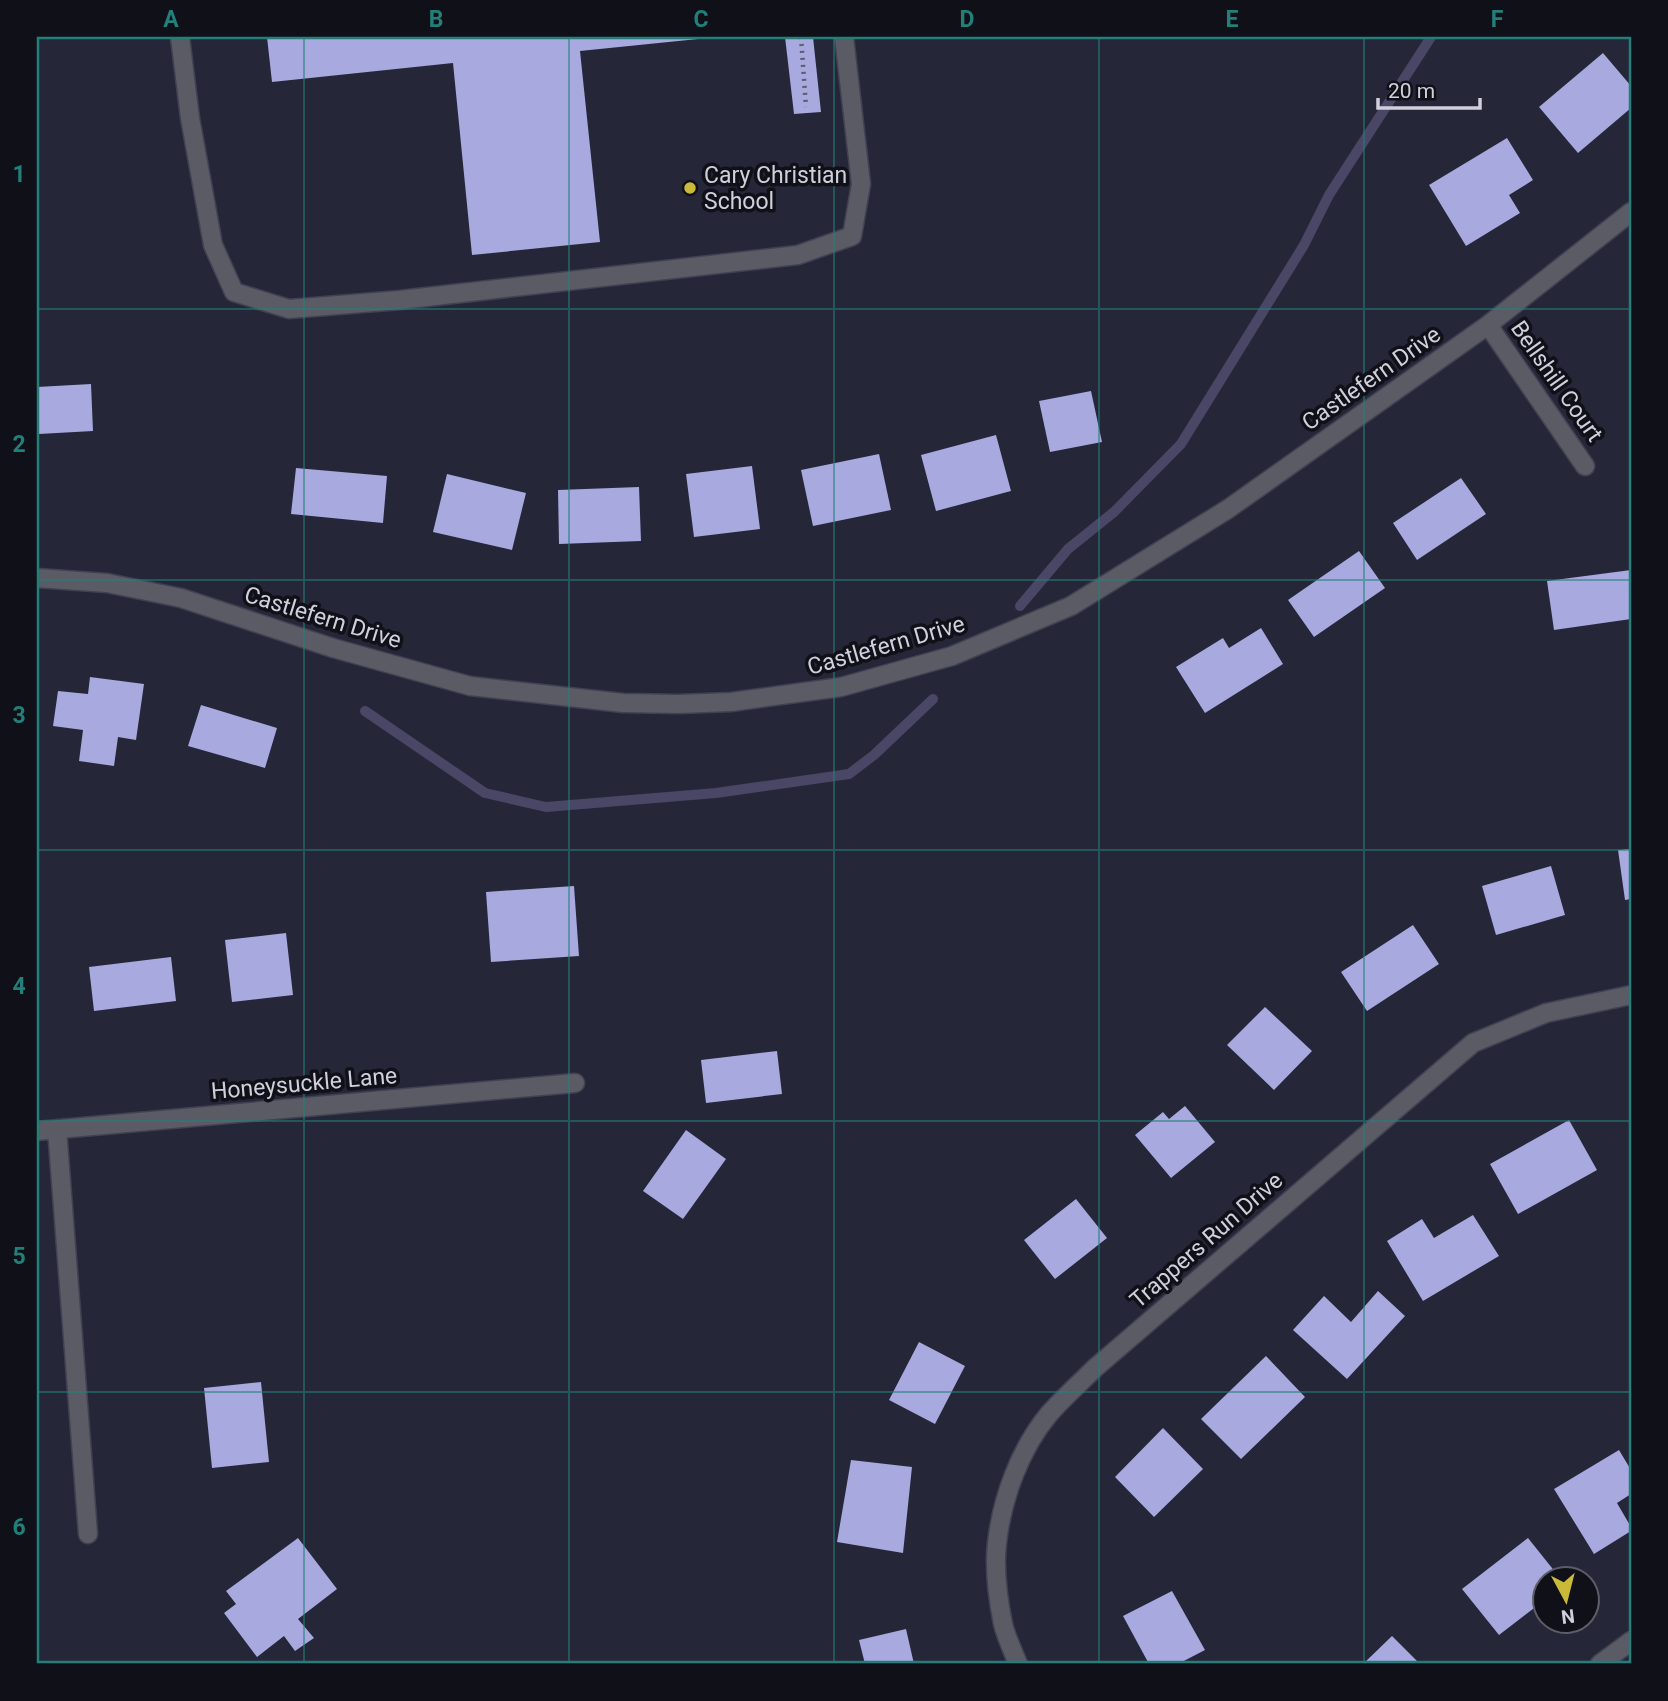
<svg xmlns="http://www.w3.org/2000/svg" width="1668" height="1701" font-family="Roboto,sans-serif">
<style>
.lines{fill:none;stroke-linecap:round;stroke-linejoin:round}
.stream{stroke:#494666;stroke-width:10}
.building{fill:#a7a9df}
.lane-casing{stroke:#404152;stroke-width:21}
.street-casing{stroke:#404152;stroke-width:21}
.path{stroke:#5c5d6d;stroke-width:4.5;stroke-dasharray:2 5;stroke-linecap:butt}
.lane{stroke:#5b5b65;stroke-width:18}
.street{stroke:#5b5b65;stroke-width:18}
.grid{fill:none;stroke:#227f79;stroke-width:2;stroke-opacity:0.55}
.poi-dot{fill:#caba3a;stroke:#101018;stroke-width:2.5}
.labels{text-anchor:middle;stroke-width:7;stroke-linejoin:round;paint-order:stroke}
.poi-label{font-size:23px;fill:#cfd0dc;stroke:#101018;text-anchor:start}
.street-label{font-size:23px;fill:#cfd0dc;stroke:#101018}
.neatline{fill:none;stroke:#227f79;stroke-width:2.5}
.grid-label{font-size:23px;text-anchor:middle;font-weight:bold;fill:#227f79}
</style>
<rect width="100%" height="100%" fill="#252638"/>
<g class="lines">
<path class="stream" d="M1020,606L1068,549L1114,512L1181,444L1304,245L1329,195L1431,37
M365,711L485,793L546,807L716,793L849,774L874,755L933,699"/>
</g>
<path class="building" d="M267,37H698V39L580,51L600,242L472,255L453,63L272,82Z
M785,37H813L821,112L794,114Z
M1603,53L1631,86V108L1578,153L1539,107Z
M1507,138L1533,180L1509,195L1520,213L1466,246L1429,185Z
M91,384L93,431L39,434L37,387Z
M1091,391L1102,442L1050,452L1039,401Z
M996,435L1011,491L936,511L921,455Z
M879,454L891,510L813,526L801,470Z
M752,466L760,529L694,537L686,474Z
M296,468L387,476L383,523L291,514Z
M447,474L526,493L512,550L433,532Z
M1461,478L1486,514L1417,560L1393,523Z
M639,487L641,541L559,544L558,490Z
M1359,551L1385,588L1314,637L1288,600Z
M1631,570V619L1554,630L1547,581Z
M1261,628L1283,664L1205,713L1176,667L1223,638L1229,648Z
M90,677L144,684L136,740L118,737L114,766L79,761L83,730L53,726L58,691L88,694Z
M201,705L277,728L265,768L188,746Z
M1631,849V899L1625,900L1618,850Z
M1551,866L1565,915L1496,935L1482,886Z
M574,886L579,956L491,962L486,892Z
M1413,925L1439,964L1367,1011L1341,972Z
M286,933L293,995L232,1002L225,940Z
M171,957L176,1001L94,1011L89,967Z
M1265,1007L1312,1051L1274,1090L1227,1045Z
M777,1051L782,1094L706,1103L701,1060Z
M1185,1106L1215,1142L1171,1178L1135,1135L1163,1112L1169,1119Z
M1569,1120L1597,1170L1518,1214L1490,1164Z
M686,1130L726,1159L683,1219L643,1191Z
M1076,1199L1107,1238L1055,1279L1024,1240Z
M1473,1215L1499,1256L1423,1301L1387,1241L1422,1219L1434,1238Z
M1378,1291L1405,1316L1347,1379L1293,1330L1324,1296L1351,1322Z
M919,1342L965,1366L935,1424L889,1400Z
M1266,1356L1305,1397L1241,1459L1201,1419Z
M261,1382L269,1462L212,1468L204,1388Z
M1163,1428L1203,1469L1154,1517L1115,1477Z
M1619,1450L1631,1470V1494L1617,1503L1631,1527V1531L1594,1554L1554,1489Z
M851,1460L912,1467L903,1553L837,1542Z
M298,1538L337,1589L298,1619L314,1638L295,1651L284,1636L257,1657L224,1613L236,1604L226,1591Z
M1528,1538L1560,1578H1546V1599L1499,1635L1462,1589Z
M1172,1591L1205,1650L1178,1664H1149L1123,1616Z
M906,1629L914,1664H865L859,1640Z
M1392,1636L1420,1664H1363Z"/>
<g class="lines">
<g class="lane-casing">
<path id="lane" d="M180,37L190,118L213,245L234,292L289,309L400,300L798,255L852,236L861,184L844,37"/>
</g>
<g class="street-casing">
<path id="street" d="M1488,325L1585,466
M37,578L107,583L181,598L333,648L470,686L623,703L679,704L731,702L841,687L952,656L1071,606L1228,509L1488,325L1631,212
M57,1129L88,1534
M37,1131L575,1083
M1018,1664C1013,1651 1006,1637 1003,1624C998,1599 994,1568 997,1543C1002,1498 1020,1449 1049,1414C1063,1398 1080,1383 1095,1368L1473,1043L1546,1013L1631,995
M1600,1664L1631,1641"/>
</g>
<path class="path" d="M801,37L806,107"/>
<use href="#lane" class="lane"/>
<use href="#street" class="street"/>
</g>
<path class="grid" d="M304,37V1664M569,37V1664M834,37V1664M1099,37V1664M1364,37V1664M37,309H1631M37,580H1631M37,850H1631M37,1121H1631M37,1392H1631"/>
<circle class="poi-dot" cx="690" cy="188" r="7"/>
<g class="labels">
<g class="poi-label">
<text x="704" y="183">Cary Christian<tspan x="704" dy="26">School</tspan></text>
</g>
<g class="street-label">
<text transform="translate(1371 378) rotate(-35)" y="8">Castlefern Drive</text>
<text transform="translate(1557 381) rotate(55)" y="8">Bellshill Court</text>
<text transform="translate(323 617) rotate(17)" y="8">Castlefern Drive</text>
<text transform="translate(886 645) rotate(-16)" y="8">Castlefern Drive</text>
<text transform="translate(304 1083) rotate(-5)" y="8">Honeysuckle Lane</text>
<text transform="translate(1206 1240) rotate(-41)" y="8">Trappers Run Drive</text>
</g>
</g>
<rect width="1668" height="1701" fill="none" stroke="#101018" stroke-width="77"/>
<g transform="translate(1566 1600) rotate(173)"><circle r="33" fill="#101018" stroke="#5c5d66" stroke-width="2"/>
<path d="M0-5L12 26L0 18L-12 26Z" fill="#caba3a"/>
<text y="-10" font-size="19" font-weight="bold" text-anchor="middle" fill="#cfd0dc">N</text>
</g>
<path d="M1378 98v10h102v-10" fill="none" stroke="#cfd0dc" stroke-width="3.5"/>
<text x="1388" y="98" font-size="21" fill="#cfd0dc" stroke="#101018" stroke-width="5" paint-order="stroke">20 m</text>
<rect x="38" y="38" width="1592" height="1624" class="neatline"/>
<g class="grid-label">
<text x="171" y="27">A</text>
<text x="436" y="27">B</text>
<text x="701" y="27">C</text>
<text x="967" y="27">D</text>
<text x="1232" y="27">E</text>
<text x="1497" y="27">F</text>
<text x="19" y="182">1</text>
<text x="19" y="452">2</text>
<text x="19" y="723">3</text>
<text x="19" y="994">4</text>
<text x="19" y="1264">5</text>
<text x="19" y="1535">6</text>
</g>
</svg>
